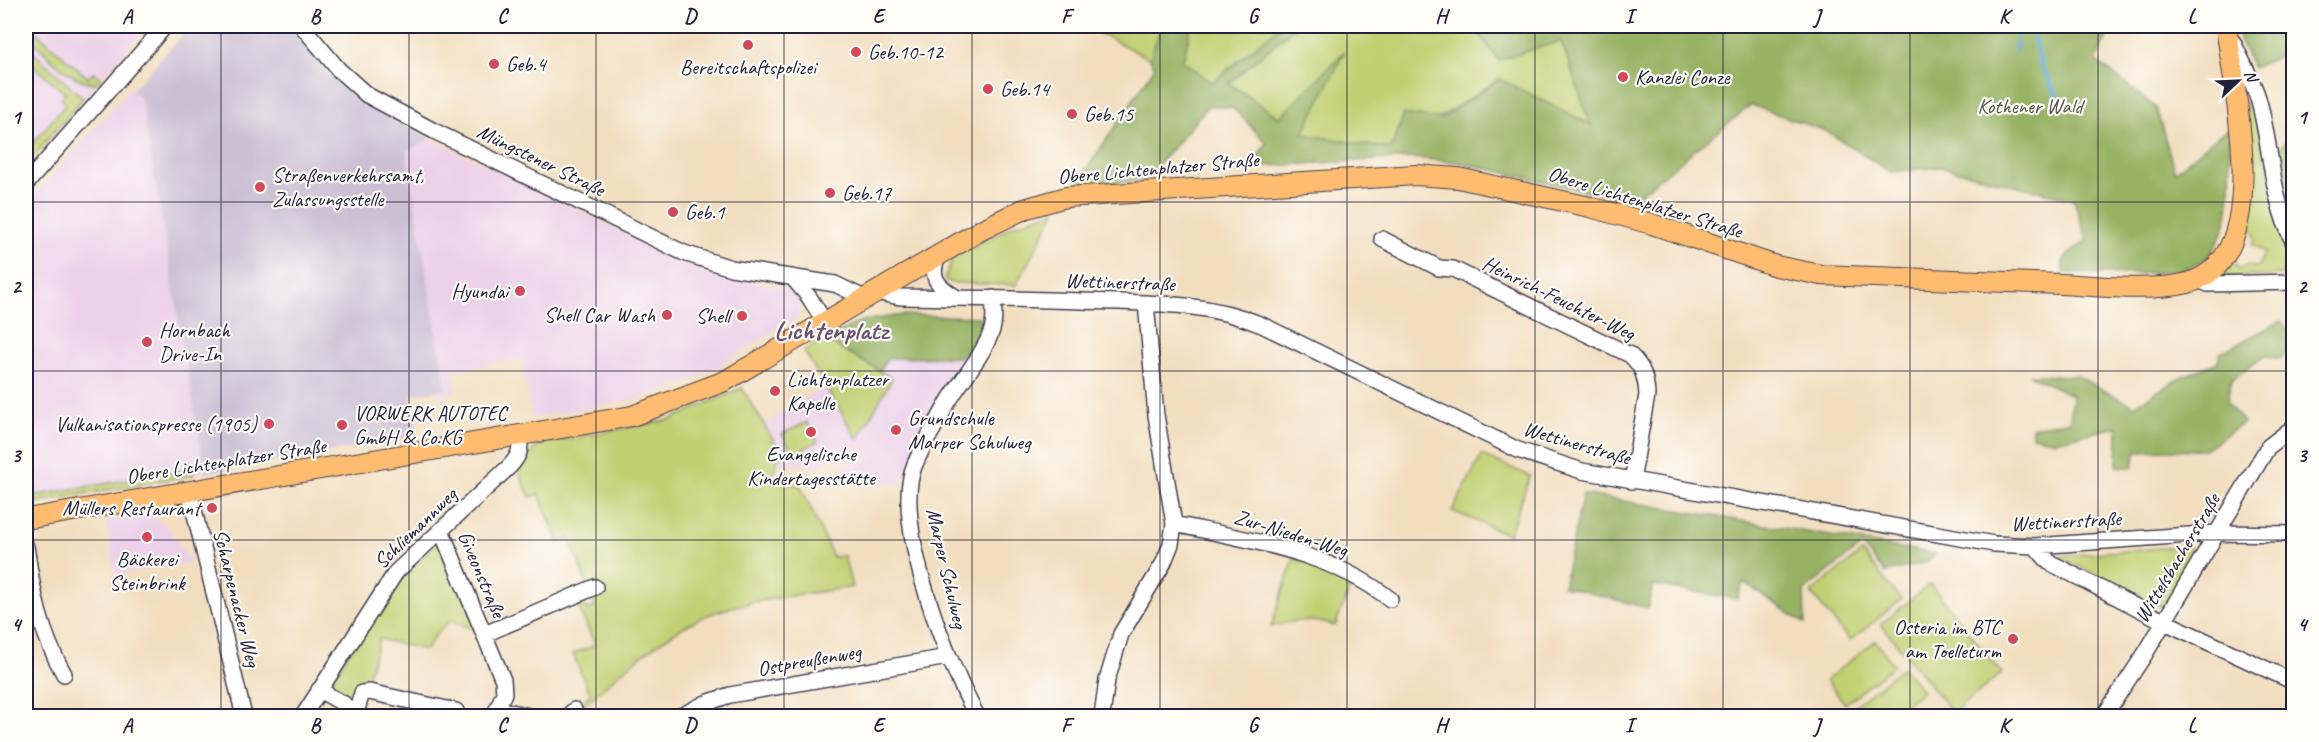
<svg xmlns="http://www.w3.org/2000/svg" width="2319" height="742" font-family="Caveat,sans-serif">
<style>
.built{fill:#edd1e9}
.industrial{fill:#ccbfd4}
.green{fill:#c1d072;stroke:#727956;stroke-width:1.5}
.forest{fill:#98b264;stroke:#5d6a50;stroke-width:1.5}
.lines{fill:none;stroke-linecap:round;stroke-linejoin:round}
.stream{stroke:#5dabd7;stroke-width:4}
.minor-casing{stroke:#413e4f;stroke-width:18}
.major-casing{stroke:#413e4f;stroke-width:22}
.minor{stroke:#fff;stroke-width:15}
.major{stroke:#febc70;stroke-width:20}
.grid{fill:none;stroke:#22223b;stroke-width:1.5;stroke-opacity:0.55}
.poi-dot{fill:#d1495b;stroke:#fdfcf7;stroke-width:2}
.labels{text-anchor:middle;stroke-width:4.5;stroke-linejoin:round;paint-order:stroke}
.poi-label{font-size:21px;fill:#22223b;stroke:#fdfcf7;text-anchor:start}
.park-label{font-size:21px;fill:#52564c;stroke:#fdfcf7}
.street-label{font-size:21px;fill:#22223b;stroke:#fdfcf7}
.district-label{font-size:27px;font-weight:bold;fill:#6a5271;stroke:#fdfcf7}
.neatline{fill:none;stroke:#22223b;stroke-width:2}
.grid-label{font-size:20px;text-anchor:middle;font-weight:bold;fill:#22223b}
</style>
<rect width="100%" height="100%" fill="#fdfcf7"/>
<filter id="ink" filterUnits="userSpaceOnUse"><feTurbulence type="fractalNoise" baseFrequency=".0167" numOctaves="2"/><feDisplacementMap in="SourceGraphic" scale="12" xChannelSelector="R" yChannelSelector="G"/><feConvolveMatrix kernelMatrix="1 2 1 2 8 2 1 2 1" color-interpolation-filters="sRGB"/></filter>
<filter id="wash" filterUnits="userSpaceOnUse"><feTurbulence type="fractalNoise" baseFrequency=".008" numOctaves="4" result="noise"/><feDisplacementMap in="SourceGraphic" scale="24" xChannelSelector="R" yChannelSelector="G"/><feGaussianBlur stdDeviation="1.35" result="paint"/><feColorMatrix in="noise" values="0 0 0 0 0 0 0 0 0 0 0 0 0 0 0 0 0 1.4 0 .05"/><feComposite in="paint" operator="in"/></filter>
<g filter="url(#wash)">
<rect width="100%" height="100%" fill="#f2debf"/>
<path class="built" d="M26,26H147L26,165Z
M130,88L141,98L205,473L26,504V205Z
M432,139L704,272L784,288L792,292L797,299L799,307L798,317L701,376L640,399L532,418L522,359L452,371L456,393L437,396L436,391L446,389L406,151Z
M968,357L901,483L834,485L857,442L820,466L777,464L780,451L764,424L825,386L858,440L892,378L880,371L888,358Z
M149,513L166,526L192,562L115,575L106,521Z"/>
<path class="industrial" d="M191,26H289L329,73L350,93L373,109L431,139L406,151L446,389L411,395L418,437L205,473L141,98L132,90Z"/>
<path class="green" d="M29,26L88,78L94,72L101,78L96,83C69,83 44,51 26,34V27Z
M1086,26H1161L1150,59Z
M1191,26H1280L1212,83L1183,61Z
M1296,26H1466L1479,34L1499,60L1561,40L1591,125L1499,79L1391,149L1302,134L1343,53L1280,118L1229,83Z
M26,46L83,98L26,165V151L66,104L61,99L65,93L26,59Z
M2246,95L2251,98L2288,246L2285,248L2293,265V275L2222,277L2230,266L2236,264L2238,269L2247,265L2257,268L2265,252L2252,245L2255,239L2247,215Z
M1056,210L1016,285L953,283L944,280L951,263L949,260L1012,226Z
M824,339L892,378L858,440L804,351Z
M742,388L780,451L772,481L800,485L833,557L844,556L852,587C804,595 732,600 691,623C655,642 607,682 579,711L576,709L590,694L573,654L595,645L576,601L582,600L587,610L595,607L570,538L559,543L539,494L530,497C527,490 521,480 520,473C520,465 534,448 541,444L669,420Z
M807,422L818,441L794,455L782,434Z
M1482,455L1530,476L1509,535L1452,511Z
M193,469V475L26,504V497Z
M435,544H442L478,630L449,621L436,634L426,650L379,639L365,687L360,686L354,706L327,689L384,593Z
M2188,546L2196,553L2163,607L2057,556Z
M1862,552L1901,600L1850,641L1811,593Z
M1294,558L1353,581L1335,626C1310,618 1295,620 1271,627Z
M1930,584L2002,673L1953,713L1881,624Z
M1875,641L1894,665L1845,704L1826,680Z
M1903,667L1922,691L1891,716H1861L1853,707Z"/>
<path class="forest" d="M1161,26H1191L1183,61L1212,83L1280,26H1296L1229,83L1279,118L1345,51L1303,134L1391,149L1404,114L1441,119L1500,79L1591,125L1561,41L1499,60L1479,34L1466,26H2112L2096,60L2156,108L2175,172L2225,130H2229C2239,289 2199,274 2063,273V259L2087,240L2074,200L1941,167L1890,172L1828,132L1751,105L1631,201L1457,162L1412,158L1249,167L1267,143L1233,108L1208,106L1145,181L1076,185L1155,67L1150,59Z
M2237,26H2293V50L2253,68L2239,39Z
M2293,136V216L2278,148Z
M903,315L979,317L981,333L968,357L888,358L880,371L824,339L862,321Z
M2281,321L2290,333L2292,346L2280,359L2265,356L2231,380L2227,402L2243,423L2205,449L2137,451L2132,468L2117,466L2118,427L2055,441L2032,436V427L2070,421L2072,395L2029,375L2077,376L2134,406L2183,376L2218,362L2220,353Z
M1583,494L1936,554L1926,562L1885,573L1862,545L1804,591L1805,624L1743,582L1737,599L1653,585L1648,608L1563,586Z"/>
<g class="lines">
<path class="stream" d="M2031,26L2041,65L2060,101L2059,104
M2017,37L2018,26
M2016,43V49"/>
</g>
</g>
<g filter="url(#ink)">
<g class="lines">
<g class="minor-casing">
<path id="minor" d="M302,26L339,70L367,95L434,131L684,253L731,268L835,284L864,298
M2233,42C2241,60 2252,79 2258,98C2272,146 2270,197 2294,243
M26,184L165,26
M1382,239L1439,268L1453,269L1630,355C1643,367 1646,378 1647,395L1632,481
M939,254C928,277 937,286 957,298
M792,277L809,297L824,321
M2198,280L2208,284L2294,282
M874,292L900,297C961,298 1021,299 1082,301C1144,303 1205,301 1262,325L1518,450L1582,471L1994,544L2035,546L2217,533L2294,534
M189,490L244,716
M1174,524C1248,540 1328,551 1390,599
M441,530L503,680L504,693L494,716
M26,546C33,594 40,632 64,674
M2035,546L2049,562L2163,621L2294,682
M485,634L595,587
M319,690L344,704L352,716
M499,709L528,716
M351,712L357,709L362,693L369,692L456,711
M303,716L396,572L510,466C518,457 522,450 519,437
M568,716L574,710
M681,716L706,703L730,695L948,657
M977,716C948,664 896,532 912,473C916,455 938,422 947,404C961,380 983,356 992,330C995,320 994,308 993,298
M1102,716L1107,680L1121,634L1163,564L1171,544L1174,524L1156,415L1146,303
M2104,716L2145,654L2268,447L2294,427"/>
</g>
<g class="major-casing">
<path id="major" d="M26,519L632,416L725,381L983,229L1024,209L1066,197L1416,175L1458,178L1590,207L1652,224L1776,266L1821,275C1901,278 1981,281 2061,284C2100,286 2150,292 2188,283C2202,279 2215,270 2224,257C2260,204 2234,87 2226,26"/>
</g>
<use href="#minor" class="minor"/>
<use href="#major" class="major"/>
</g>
</g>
<path class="grid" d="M221,26V716M409,26V716M596,26V716M784,26V716M972,26V716M1160,26V716M1347,26V716M1535,26V716M1723,26V716M1910,26V716M2098,26V716M26,202H2294M26,371H2294M26,540H2294"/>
<g class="poi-dot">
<circle cx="748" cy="45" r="6"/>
<circle cx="856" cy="52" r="6"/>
<circle cx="494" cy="64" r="6"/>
<circle cx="1623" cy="77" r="6"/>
<circle cx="988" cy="89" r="6"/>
<circle cx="1072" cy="114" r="6"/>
<circle cx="260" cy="187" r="6"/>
<circle cx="830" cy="193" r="6"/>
<circle cx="673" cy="212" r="6"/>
<circle cx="520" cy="291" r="6"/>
<circle cx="667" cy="315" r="6"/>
<circle cx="742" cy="316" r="6"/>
<circle cx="147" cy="342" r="6"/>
<circle cx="775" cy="391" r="6"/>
<circle cx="269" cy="424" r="6"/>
<circle cx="342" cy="425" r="6"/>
<circle cx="896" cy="430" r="6"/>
<circle cx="811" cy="432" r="6"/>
<circle cx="212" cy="508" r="6"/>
<circle cx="147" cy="537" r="6"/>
<circle cx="2013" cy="639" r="6"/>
</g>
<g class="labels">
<g class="poi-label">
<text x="868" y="59">Geb.10-12</text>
<text x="506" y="71">Geb.4</text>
<text x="748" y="74" text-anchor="middle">Bereitschaftspolizei</text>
<text x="1635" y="84">Kanzlei Conze</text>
<text x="1000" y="96">Geb.14</text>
<text x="1084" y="121">Geb.15</text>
<text x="272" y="182">Straßenverkehrsamt,<tspan x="272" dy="24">Zulassungsstelle</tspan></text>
<text x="842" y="200">Geb.17</text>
<text x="685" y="219">Geb.1</text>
<text x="508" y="298" text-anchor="end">Hyundai</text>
<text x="655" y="322" text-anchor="end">Shell Car Wash</text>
<text x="730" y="323" text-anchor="end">Shell</text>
<text x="159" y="337">Hornbach<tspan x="159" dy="24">Drive-In</tspan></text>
<text x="787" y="386">Lichtenplatzer<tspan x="787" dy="24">Kapelle</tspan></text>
<text x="354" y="420">VORWERK AUTOTEC<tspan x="354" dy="24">GmbH &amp; Co.KG</tspan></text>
<text x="908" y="425">Grundschule<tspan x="908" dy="24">Marper Schulweg</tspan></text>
<text x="257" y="431" text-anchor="end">Vulkanisationspresse (1905)</text>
<text x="811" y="461" text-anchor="middle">Evangelische<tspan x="811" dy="24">Kindertagesstätte</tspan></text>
<text x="200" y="515" text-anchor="end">Müllers Restaurant</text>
<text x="147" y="566" text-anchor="middle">Bäckerei<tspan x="147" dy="24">Steinbrink</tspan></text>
<text x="2001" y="634" text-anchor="end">Osteria im BTC<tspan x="2001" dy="24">am Toelleturm</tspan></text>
</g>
<g class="park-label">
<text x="2030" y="113">Kothener Wald</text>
</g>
<g class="street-label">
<text transform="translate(541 160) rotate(26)" y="7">Müngstener Straße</text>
<text transform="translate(1158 168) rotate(-5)" y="7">Obere Lichtenplatzer Straße</text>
<text transform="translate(1645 202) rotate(17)" y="7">Obere Lichtenplatzer Straße</text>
<text transform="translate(1120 282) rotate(2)" y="7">Wettinerstraße</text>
<text transform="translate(1559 298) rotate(26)" y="7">Heinrich-Feuchter-Weg</text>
<text transform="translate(1577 443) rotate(16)" y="7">Wettinerstraße</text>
<text transform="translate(226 461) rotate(-9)" y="7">Obere Lichtenplatzer Straße</text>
<text transform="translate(2066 521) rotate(-3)" y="7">Wettinerstraße</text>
<text transform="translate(415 528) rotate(-44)" y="7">Schliemannweg</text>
<text transform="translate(1291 533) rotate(17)" y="7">Zur-Nieden-Weg</text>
<text transform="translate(2177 558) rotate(-59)" y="7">Wittelsbacherstraße</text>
<text transform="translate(947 568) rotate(77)" y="7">Marper Schulweg</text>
<text transform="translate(482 574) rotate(67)" y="7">Giveonstraße</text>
<text transform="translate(237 598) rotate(76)" y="7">Scharpenacker Weg</text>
<text transform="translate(809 660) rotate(-10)" y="7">Ostpreußenweg</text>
</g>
<g class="district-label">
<text x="831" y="339">Lichtenplatz</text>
</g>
</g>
<rect width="2319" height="742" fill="none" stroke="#fdfcf7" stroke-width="66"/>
<g transform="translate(2238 81) rotate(67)" stroke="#fdfcf7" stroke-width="4.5" paint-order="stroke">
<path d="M0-4.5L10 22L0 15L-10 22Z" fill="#22223b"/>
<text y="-9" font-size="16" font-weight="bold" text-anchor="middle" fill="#22223b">N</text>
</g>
<rect x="33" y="33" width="2253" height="676" class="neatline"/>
<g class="grid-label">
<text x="127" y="23">A</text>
<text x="315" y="23">B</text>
<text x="502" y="23">C</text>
<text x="690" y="23">D</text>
<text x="878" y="23">E</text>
<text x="1066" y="23">F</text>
<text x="1253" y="23">G</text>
<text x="1441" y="23">H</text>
<text x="1629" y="23">I</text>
<text x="1817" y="23">J</text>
<text x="2004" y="23">K</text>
<text x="2192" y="23">L</text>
<text x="16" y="124">1</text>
<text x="2302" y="124">1</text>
<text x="16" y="293">2</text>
<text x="2302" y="293">2</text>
<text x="16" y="462">3</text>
<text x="2302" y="462">3</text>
<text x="16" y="631">4</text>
<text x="2302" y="631">4</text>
<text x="127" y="732">A</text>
<text x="315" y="732">B</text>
<text x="502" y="732">C</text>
<text x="690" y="732">D</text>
<text x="878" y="732">E</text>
<text x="1066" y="732">F</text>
<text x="1253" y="732">G</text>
<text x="1441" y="732">H</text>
<text x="1629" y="732">I</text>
<text x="1817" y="732">J</text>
<text x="2004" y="732">K</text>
<text x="2192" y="732">L</text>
</g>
</svg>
